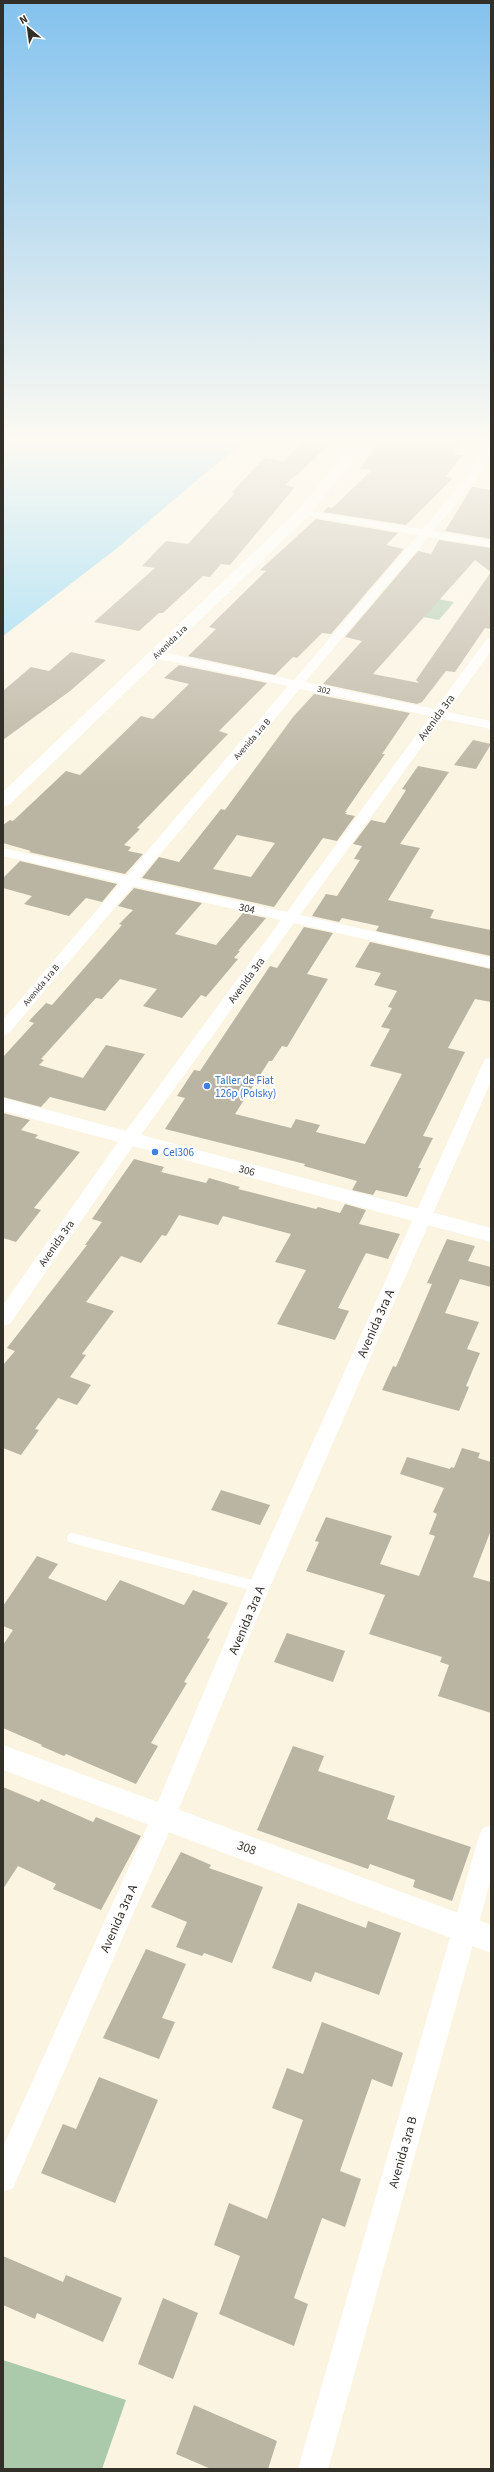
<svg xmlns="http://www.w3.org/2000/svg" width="494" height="2472" font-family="'Source Sans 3',sans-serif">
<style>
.green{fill:#aacaab}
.water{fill:#8dd6f7}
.building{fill:#bab4a2;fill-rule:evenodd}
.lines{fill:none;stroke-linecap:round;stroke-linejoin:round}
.service{stroke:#fff;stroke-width:10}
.minor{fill:#fff;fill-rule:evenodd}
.tertiary{fill:#fff;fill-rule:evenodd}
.shop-dot{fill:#3f7fe0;stroke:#fff;stroke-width:1.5}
.labels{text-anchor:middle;stroke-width:4;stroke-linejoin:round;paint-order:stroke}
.far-street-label{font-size:9px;fill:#322f28;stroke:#fff}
.street-label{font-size:11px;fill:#322f28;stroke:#fff}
.shop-label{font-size:11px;fill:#366cbe;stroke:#fff;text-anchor:start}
.near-street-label{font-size:13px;fill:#322f28;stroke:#fff}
</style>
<rect width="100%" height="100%" fill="#faf4e1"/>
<path class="green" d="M393,591L454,602L439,620L377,608Z
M3,2360L126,2400L102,2469H3Z"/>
<path class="water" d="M3,440H248L203,475L116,549L3,636Z"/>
<path class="building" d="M304,440H335L285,485L295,487L230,565L221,564L210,577L203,576L163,613H159L139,631L94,622L155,568L142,566L166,541L188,544L235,493L232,492L264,458L284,461Z
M380,440H462L454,454L463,455L445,477L453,478L406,525L323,512L328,507L332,508L372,470L360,469Z
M472,487L491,490V539L445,531Z
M316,519L398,533L386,545L404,549L331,634L322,633L297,658L293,657L275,675L188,656L216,629L209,627L218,618L266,571L260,570Z
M439,540L491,548V629L485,628L455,672L446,671L422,702L417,704L323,684L362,641L345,637L418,551L431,554ZM475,560L491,572L416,680L419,683L373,674Z
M71,652L106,660L70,691L3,740V691L31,667L49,671Z
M179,665L267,683L219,731L228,734L137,828L140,829L124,845L131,847L128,851L143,854L125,874L29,852L31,851L3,843V825L10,820L13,821L66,771L80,775L141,716L153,719L189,684L164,678Z
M314,694L410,713L382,754H385L345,812H347L345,814L355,816L337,841L323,838L274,907L142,878L159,857L179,862L221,809L225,810L293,717ZM237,835L275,843L251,877L213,869Z
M473,740L491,744L476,769L454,765Z
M418,766L449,772L400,844L420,848L388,900L434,910L430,918L491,930V956L376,931L379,926L342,918L339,922L312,916L326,894L337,896L360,860L354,859L362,846L353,844L371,820L385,823L406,790L402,789Z
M20,861L117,884L102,902L86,898L69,916L24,904L32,896L3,888V878Z
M134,888L202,903L175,934L216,945L243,913L266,918L238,951H240L234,958L238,959L206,997L201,995L182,1018L143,1006L157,989L120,979L102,999L96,998L41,1059L44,1060L39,1065L83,1078L106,1045L145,1054L105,1111L50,1097L41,1107L3,1097V1057L34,1023L29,1021L46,1003L52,1005L122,925L119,924L133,910L118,906Z
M304,927L333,933L307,974L328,979L287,1047L282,1046L272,1061H269L235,1114L291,1128L296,1119L320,1125L316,1132L365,1144L402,1074L370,1066L390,1029L381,1027L392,1008L388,1007L397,991L374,985L381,973L355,967L370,942L491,969V1002L475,999L448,1048L465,1052L423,1136L433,1138L418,1168H421L407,1197L376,1190L373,1195L352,1190L357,1181L304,1166L305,1164L165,1129L185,1098L177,1096L194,1070L200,1071L270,966L277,968Z
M3,1113L30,1120L21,1130L38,1135L35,1138L80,1152L34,1208L41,1210L16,1242L3,1238Z
M134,1159L164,1167L161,1172L206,1183L209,1178L240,1187L238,1189L316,1209L318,1207L340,1213L345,1204L366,1210L359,1224L400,1234L388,1259L366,1253L338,1308L349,1311L335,1340L277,1324L306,1270L275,1262L291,1234L223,1216L218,1225L179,1215L166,1236L162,1235L141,1263L121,1256L86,1302L114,1311L82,1354L86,1355L70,1377L91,1385L77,1405L58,1398L35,1429L39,1430L21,1455L3,1448V1365L15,1351L7,1348L87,1245H85L102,1222L92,1219Z
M447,1239L475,1246L468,1261L491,1267V1287L460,1279L445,1313L479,1322L467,1349L480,1353L466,1386L469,1387L459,1411L382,1390L393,1366L396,1367L414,1326L432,1284L427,1283Z
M462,1448L480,1453L478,1458L491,1462V1530L473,1577L491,1582V1713L438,1696L449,1665L440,1662L442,1657L369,1634L385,1595L306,1571L319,1542L315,1541L326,1517L392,1536L380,1564L419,1576L435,1536L429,1534L437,1514L433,1512L444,1488L400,1474L407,1457L450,1469L451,1467L454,1468Z
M221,1490L270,1505L260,1525L211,1510Z
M37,1556L58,1564L48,1578L106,1601L120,1580L184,1605L193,1590L228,1603L207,1638L210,1639L184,1682L187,1683L151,1743L158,1746L136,1784L66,1754L64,1756L41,1746L42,1745L3,1728V1645L13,1630L3,1626V1606Z
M287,1633L345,1651L333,1682L274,1662Z
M293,1746L324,1756L318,1771L395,1796L387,1819L471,1847L452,1901L413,1887L415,1880L370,1864L368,1869L257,1830Z
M3,1787L39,1802L41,1799L93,1822L96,1817L141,1836L101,1910L53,1889L56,1884L18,1866L3,1889Z
M181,1852L211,1865L209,1868L263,1887L232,1963L204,1953L202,1956L176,1947L187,1922L151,1907Z
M298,1903L366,1928L368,1921L401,1933L379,1995L315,1972L311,1982L272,1968Z
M146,1949L186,1964L162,2018L175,2022L159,2059L103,2038Z
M322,2022L403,2053L392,2087L372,2079L340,2171L361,2179L345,2227L322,2218L294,2298L308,2304L294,2346L219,2314L240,2256L214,2245L229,2203L267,2219L303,2120L272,2108L287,2068L303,2074Z
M99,2077L158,2100L115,2203L41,2173L63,2124L76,2129Z
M3,2256L63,2282L66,2275L122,2298L103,2342L37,2313L35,2319L3,2305Z
M163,2298L198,2313L173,2379L138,2364Z
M194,2405L277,2441L268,2469H211L176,2454Z"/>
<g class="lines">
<path class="service" d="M72,1538L259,1587"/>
<path class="minor" d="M486,440H491C491,474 453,506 433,531L491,541V547L428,537L305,682L435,709L487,639L491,638V651L447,712L491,721V729L442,719L300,915L491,958V968L294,923L135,1143L10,1324L3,1326V1305L123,1135L281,920L133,886L9,1033L3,1035V1020L120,883L3,856V848L126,876L288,686L153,658L151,655L153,652L157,651L294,680L418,535L304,515L300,514V510L423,529L468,475ZM300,689L430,716L287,912L139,879Z
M491,1058V1081L270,1587L176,1816L13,2188L3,2192V2147L152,1816L248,1587L483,1063L485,1059Z
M491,1825V1879L328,2469H298L479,1836L483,1828Z"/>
<path class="tertiary" d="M356,440H369L309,515L9,805L3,806V792L299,509Z
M3,1098L491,1228V1242L3,1111Z
M3,1745L491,1925V1953L3,1770Z"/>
</g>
<linearGradient id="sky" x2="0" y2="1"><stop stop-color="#83c2ee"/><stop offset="0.56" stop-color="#fdfaf2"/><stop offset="1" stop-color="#fdfaf2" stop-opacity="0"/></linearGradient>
<rect width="494" height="786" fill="url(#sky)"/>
<g class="shop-dot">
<circle cx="207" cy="1086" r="4"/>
<circle cx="155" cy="1152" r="4"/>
</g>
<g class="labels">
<g class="far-street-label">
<text transform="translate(170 642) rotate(-44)" y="3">Avenida 1ra</text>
<text transform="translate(324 690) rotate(12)" y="3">302</text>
<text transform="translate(252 739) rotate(-49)" y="3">Avenida 1ra B</text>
<text transform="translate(41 985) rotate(-50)" y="3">Avenida 1ra B</text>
</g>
<g class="street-label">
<text transform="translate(436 717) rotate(-54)" y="4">Avenida 3ra</text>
<text transform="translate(247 908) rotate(12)" y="4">304</text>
<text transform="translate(246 980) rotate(-54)" y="4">Avenida 3ra</text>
<text transform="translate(247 1170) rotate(15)" y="4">306</text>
<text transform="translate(56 1243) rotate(-55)" y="4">Avenida 3ra</text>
</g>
<g class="shop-label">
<text x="215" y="1084">Taller de Fiat<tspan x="215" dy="13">126p (Polsky)</tspan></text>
<text x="163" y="1156">Cel306</text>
</g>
<g class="near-street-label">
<text transform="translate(375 1323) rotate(-66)" y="5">Avenida 3ra A</text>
<text transform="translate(246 1620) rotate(-67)" y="5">Avenida 3ra A</text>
<text transform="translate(247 1847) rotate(20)" y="5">308</text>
<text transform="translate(118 1918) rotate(-66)" y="5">Avenida 3ra A</text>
<text transform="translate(402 2152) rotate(-74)" y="5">Avenida 3ra B</text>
</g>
</g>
<rect width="494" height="2472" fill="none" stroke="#322f28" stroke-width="8"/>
<g transform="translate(28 28) rotate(331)" stroke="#ffffff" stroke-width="3" paint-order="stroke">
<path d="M0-3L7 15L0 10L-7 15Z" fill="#322f28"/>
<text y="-6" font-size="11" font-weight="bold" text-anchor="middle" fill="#322f28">N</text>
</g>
</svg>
